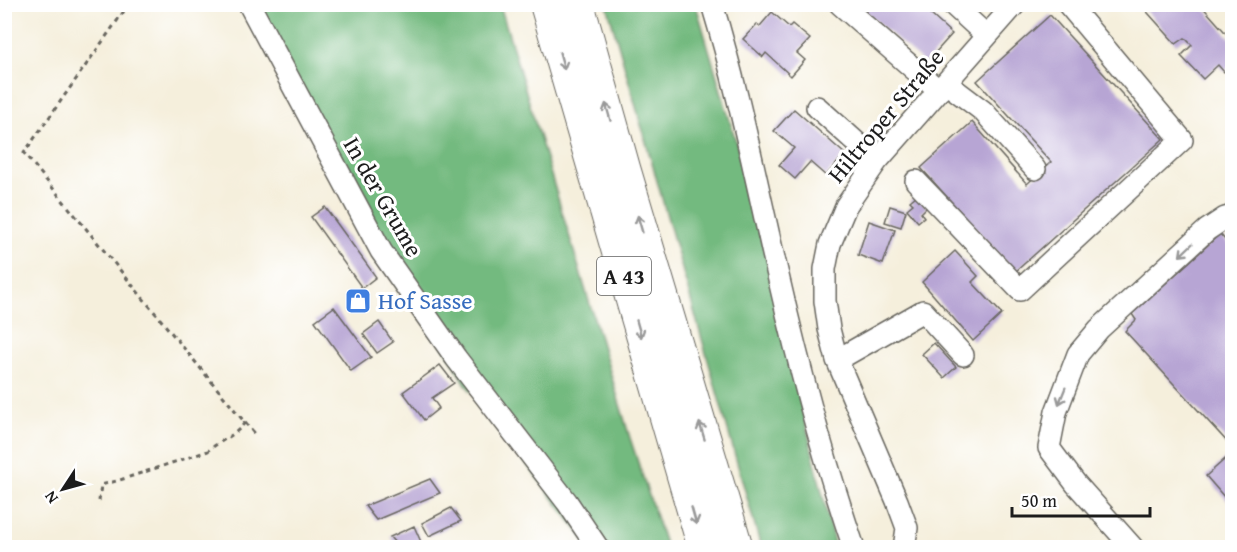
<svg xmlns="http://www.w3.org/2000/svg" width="1237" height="552" font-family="'Gentium Book Plus',serif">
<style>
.forest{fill:#73ba7f;stroke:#486b4e;stroke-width:1.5}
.building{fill:#b7a5d4}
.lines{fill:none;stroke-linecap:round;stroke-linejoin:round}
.minor-casing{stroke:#68665f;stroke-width:24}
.highway-casing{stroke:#68665f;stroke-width:34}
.path{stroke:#68665f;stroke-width:3;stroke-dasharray:4.5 4.5;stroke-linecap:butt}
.minor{stroke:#fff;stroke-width:21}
.highway{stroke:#fff;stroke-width:32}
.oneway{stroke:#999}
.labels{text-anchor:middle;stroke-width:6;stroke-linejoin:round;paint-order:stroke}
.shield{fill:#fff;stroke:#606060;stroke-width:1.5}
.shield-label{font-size:22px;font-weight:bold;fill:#1c1c1c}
.street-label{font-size:24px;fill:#1c1c1c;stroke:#fff}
.shop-label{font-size:24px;fill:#366cbe;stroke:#fff;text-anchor:start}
</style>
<rect width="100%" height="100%" fill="#fff"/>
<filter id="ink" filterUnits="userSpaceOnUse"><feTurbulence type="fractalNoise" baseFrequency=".0167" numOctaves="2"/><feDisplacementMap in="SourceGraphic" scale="12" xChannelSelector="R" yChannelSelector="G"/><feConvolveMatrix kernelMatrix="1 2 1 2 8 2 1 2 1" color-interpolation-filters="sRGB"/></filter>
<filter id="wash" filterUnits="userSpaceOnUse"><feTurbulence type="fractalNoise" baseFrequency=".008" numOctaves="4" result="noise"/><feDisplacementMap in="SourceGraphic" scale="24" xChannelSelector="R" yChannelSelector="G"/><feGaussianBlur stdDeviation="1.35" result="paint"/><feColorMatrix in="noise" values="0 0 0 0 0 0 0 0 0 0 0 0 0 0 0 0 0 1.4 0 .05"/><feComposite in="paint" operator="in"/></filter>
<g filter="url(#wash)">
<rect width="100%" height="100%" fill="#f5efdc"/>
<path class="forest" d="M240,5H500L630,438L666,547H590L467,386Z
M607,5H696L751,193L835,547H761Z"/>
<g id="blocks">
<path class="building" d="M857,4H919L952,34L925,64Z
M1140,4H1200L1232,40V64L1224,72L1218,65L1203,79L1181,56L1192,45L1185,38L1176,44Z
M772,12L789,27L792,24L810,39L797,53L805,60L791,76L766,53L763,57L743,39L757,24L760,26Z
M1050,15L1163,139L1015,272L921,168L972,122L1027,184L1051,162L977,81Z
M794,109L845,154L826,176L810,162L795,179L779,165L794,148L774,131Z
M916,196L927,207L921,213L924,217L918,222L907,209L913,204L910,201Z
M890,206L906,211L901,227L885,222Z
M325,207L376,277L362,288L311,217Z
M869,221L895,230L883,264L858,255Z
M1220,234L1232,248V447L1125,331L1136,320L1132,314Z
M955,251L978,276L972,282L1002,314L973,341L922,282Z
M334,307L371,357L351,371L315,321Z
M379,322L393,342L377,353L363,334Z
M934,343L956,367L944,378L922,354Z
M440,365L454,383L432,398L439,408L424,420L403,392Z
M1232,453V506L1206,476Z
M430,479L440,493L376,520L365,506Z
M451,508L461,521L429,536L422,523Z
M414,526L421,542L413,545L414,548H388L396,544L390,537Z"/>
</g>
</g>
<g filter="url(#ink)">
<use href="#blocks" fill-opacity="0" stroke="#68665f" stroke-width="1.5"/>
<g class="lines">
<g class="minor-casing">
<path id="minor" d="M249,4L381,251L456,358L567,502L598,548
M712,4C740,96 758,191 780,284C800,371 825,463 854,548
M840,4L939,91
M952,4L987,36
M946,83L983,111L1035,169
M817,107L877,161
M916,181L1020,290L1182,140L1068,4
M837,360L923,311L963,355
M904,548L907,528L897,501L837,360L829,329L825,301V269L830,244L846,206L877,161L1015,4
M1133,548L1076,484L1049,448L1056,412L1078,354L1099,329L1207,230L1225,218L1232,216"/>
</g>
<g class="highway-casing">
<path id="highway" d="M546,4L704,548
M578,4L624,168L737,548"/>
</g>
<path class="path" d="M129,4L24,153L256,436
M99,501L101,485L120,480L208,451C220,440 236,436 245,422"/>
<use href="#minor" class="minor"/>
<use href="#highway" class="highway"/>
</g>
<defs><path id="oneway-shaft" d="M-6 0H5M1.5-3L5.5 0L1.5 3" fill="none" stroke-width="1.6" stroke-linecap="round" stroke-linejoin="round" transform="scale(1.5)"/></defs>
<g class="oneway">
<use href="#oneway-shaft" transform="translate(562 61) rotate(74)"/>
<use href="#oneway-shaft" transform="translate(608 112) rotate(-106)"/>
<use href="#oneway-shaft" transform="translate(640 224) rotate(-106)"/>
<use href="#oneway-shaft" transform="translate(1186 250) rotate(136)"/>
<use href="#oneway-shaft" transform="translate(639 329) rotate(74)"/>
<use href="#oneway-shaft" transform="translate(1062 396) rotate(112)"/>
<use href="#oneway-shaft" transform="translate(702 431) rotate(-107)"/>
<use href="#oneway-shaft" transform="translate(694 516) rotate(74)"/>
</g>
</g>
<defs>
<g id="shop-square" transform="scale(1.35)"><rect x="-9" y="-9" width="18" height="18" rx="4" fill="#3f7fe0" stroke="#fff"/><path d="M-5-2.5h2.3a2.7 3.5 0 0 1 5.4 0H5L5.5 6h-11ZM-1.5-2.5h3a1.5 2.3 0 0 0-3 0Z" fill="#fff"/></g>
</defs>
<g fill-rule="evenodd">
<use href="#shop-square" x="358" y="301"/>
</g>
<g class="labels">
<rect class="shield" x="597" y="257" width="54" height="38" rx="4.5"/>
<g class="shield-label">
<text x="624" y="284">A 43</text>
</g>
<g class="street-label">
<text transform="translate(886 116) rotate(-50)" y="8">Hiltroper Straße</text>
<text transform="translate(383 197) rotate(60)" y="8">In der Grume</text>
</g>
<g class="shop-label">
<text x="378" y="309">Hof Sasse</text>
</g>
</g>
<rect width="1237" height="552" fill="none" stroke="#fff" stroke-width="24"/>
<g transform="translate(63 489) rotate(234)" stroke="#ffffff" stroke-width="4.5" paint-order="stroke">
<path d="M0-4.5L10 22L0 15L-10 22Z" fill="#1c1c1c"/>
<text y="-9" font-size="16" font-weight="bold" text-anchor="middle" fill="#1c1c1c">N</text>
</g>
<path d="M1012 507v9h138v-9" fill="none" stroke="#1c1c1c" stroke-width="3"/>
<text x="1021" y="507" font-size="18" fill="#1c1c1c" stroke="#ffffff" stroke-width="4.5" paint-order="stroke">50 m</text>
</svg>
